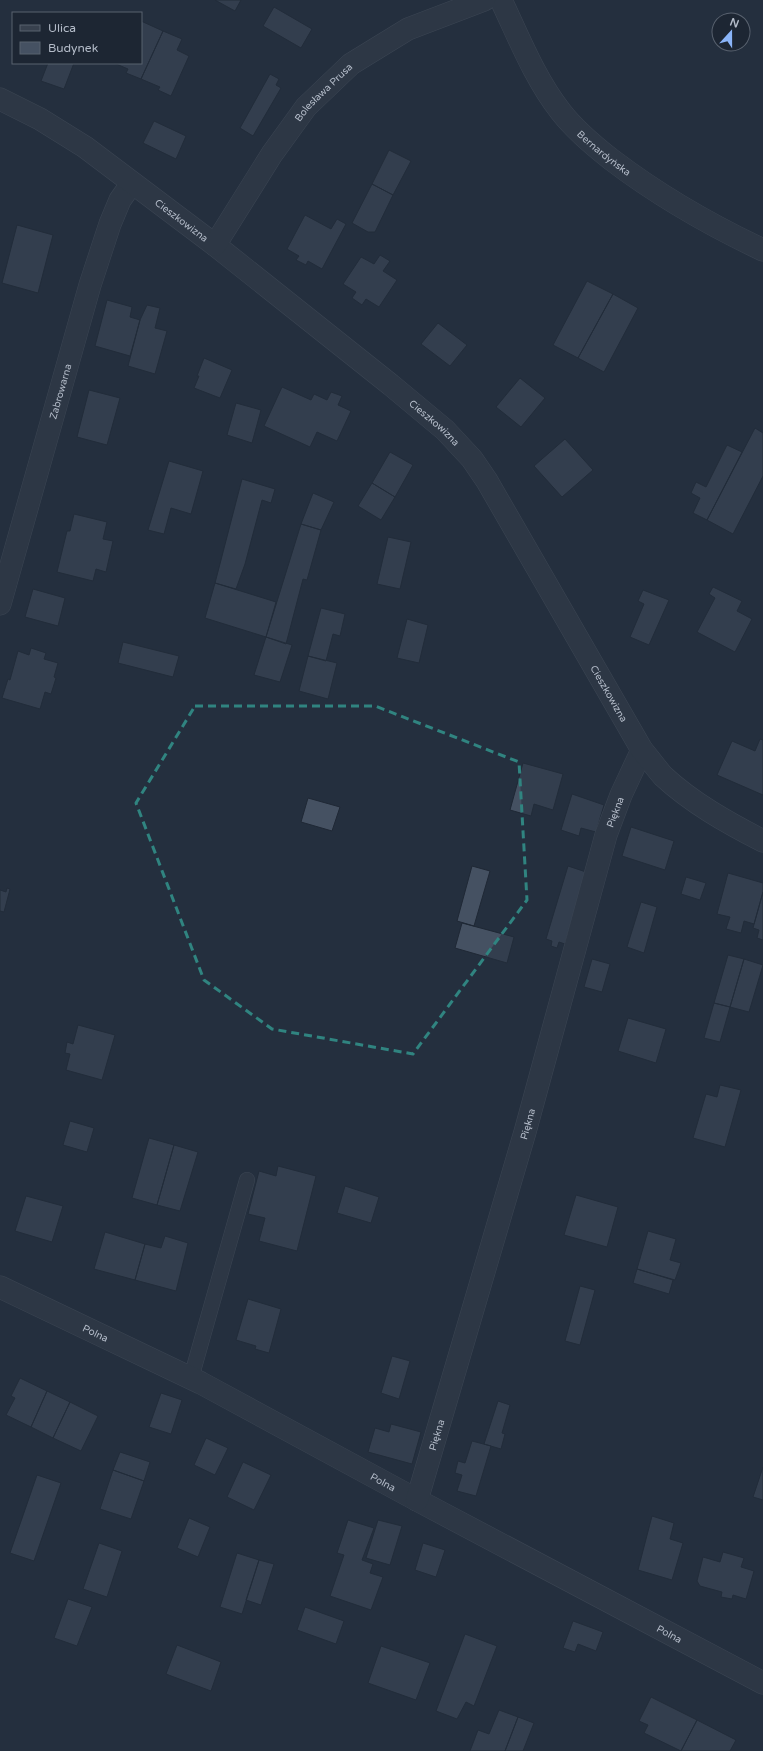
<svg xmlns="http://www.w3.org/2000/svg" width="763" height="1751" font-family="'Varela Round',sans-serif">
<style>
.building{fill:#455162;stroke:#1f2835}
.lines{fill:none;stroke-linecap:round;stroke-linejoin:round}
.service-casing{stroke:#565f6c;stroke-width:16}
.minor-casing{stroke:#565f6c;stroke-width:23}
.tertiary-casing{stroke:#565f6c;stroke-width:23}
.service{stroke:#38414e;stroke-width:15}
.minor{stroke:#38414e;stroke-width:22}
.tertiary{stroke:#38414e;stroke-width:22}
.marked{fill:none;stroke:#308480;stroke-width:3;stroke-dasharray:8 5;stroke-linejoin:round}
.labels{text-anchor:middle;stroke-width:3;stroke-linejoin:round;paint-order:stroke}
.street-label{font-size:10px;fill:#b4bcc9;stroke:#1d2633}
</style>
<rect width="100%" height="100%" fill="#242f3e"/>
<path class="building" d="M215,0H241L235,11Z
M274,7L312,29L301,48L263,26Z
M141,21L163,31L141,79L126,73L128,69L114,63H141Z
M163,31L182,39L177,50L189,56L171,96L158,90L160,87L141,79Z
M48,63H74L64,89L41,81Z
M270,74L279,79L276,85L281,88L253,136L240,128Z
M154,121L186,136L176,159L143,143Z
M389,150L411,161L393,195L372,184Z
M372,184L393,195L375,232H368L352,223Z
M305,215L331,229L337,219L346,224L322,269L308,261L306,265L296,260L299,256L287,249Z
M17,225L53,235L38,293L2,283Z
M380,255L390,261L383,271L397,280L379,307L366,299L362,305L352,298L356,292L343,284L361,257L374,264Z
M587,281L613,294L578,358L553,345Z
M613,294L638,308L604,372L578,358Z
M107,300L132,307L130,317L140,320L130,356L95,346Z
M147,305L160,308L155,328L167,331L155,374L128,366L140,320Z
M438,323L467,345L450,366L421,344Z
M204,358L232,370L220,398L194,388L199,376H197Z
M520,378L545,398L521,427L496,407Z
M282,387L311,400L314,394L327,400L331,392L342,396L338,405L351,411L337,441L317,432L310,447L264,426Z
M89,390L120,398L107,445L77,437Z
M236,403L261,410L252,443L227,435Z
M755,428L763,433V476L733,534L707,520Z
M565,439L593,470L562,497L534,466Z
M727,445L742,452L707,520L693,513L700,498L691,493L696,482L706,487Z
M390,452L413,465L395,497L372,483Z
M169,461L203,471L191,514L171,508L164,534L148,530Z
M242,479L275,489L271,503L262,500L245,564L236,589L215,583Z
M372,483L395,497L381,520L358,506Z
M313,493L334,502L321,530L301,524Z
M74,514L107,522L103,539L113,541L106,572L96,569L93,581L57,572L67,531H70Z
M301,524L321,530L307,580L303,579L286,644L266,637Z
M388,537L411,542L400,589L377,584Z
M215,583L276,602L266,637L205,618Z
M713,587L742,601L737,611L752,619L735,652L697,632L715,598L709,594Z
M33,589L65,598L58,626L25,617Z
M643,590L669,600L649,645L630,637L644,604L638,601Z
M321,608L345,614L340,636L333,634L326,661L308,656Z
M407,619L428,625L419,663L397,658Z
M266,637L292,645L280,682L254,675Z
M123,642L179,656L173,677L118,663Z
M31,648L46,653L44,659L58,663L54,677L56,678L51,694L45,692L40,709L2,698L8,679L10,680L18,651L29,655Z
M308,656L337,663L328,699L299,691Z
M760,739L763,740V795L717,775L732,741L755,751Z
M523,763L563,774L553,810L534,804L531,816L510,810Z
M572,794L604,805L596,832L581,828L579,836L561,830Z
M308,798L340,807L332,831L301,822Z
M631,827L674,841L665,870L622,856Z
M472,866L490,871L474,926L457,921Z
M568,866L586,872L565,944L559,942L557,948L551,946L552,941L546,939Z
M728,873L763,883V892L754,924L744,921L741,933L726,929L730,917L717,914Z
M686,877L706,883L700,900L681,894Z
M7,888L10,889L4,912L0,911V890L6,892Z
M763,892V940L757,938L759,930L753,928Z
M641,902L657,907L644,953L627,947Z
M462,923L514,937L507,963L455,948Z
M728,955L744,959L730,1007L714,1003Z
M592,959L610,964L602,992L584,987Z
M744,959L763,965L749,1012L730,1007Z
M714,1003L730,1007L720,1042L704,1038Z
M628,1018L666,1029L656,1063L618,1051Z
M78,1025L115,1035L102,1080L66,1070L70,1054L65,1053L67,1042L73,1044Z
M720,1085L741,1090L725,1147L693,1138L706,1094L717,1097Z
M70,1121L94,1128L87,1152L63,1145Z
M149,1138L174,1145L157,1205L132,1198Z
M174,1145L198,1152L180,1211L157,1205Z
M278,1166L316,1176L297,1251L259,1241L265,1218L248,1214L259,1171L276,1176Z
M345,1186L379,1197L371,1223L337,1213Z
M576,1195L618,1207L607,1247L564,1235Z
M26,1196L63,1206L52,1242L15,1231Z
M648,1231L676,1239L670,1260L681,1263L675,1280L637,1269Z
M105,1232L145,1244L135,1280L94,1269Z
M165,1236L188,1243L176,1291L135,1280L145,1244L161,1248Z
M637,1269L673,1280L669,1294L633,1283Z
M580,1286L595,1290L580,1345L565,1341Z
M248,1299L281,1309L269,1353L255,1349L256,1346L236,1340Z
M392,1356L410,1361L399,1399L381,1393Z
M20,1378L47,1391L31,1427L6,1415L15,1398L11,1396Z
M47,1391L70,1402L53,1438L31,1427Z
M161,1393L182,1400L171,1434L149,1427Z
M498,1401L510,1405L502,1433L505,1434L501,1449L484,1444Z
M70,1402L98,1416L81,1451L53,1438Z
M391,1424L421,1432L412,1464L368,1452L375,1428L389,1432Z
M206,1438L228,1448L215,1475L194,1465Z
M472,1441L491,1446L476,1496L457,1491L462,1475L455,1473L458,1461L465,1463Z
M120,1452L150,1462L144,1481L113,1470Z
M243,1462L271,1475L254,1510L227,1497Z
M763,1467V1500L753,1497Z
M113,1470L144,1481L131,1519L100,1509Z
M37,1475L61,1483L34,1561L10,1553Z
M652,1516L674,1523L670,1539L683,1543L672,1580L638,1570Z
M189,1518L210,1527L198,1557L177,1548Z
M348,1520L374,1528L362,1560L373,1564L370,1573L383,1577L371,1610L330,1596L344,1555L337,1553Z
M378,1520L402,1526L390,1565L366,1558Z
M99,1543L122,1551L107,1597L83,1589Z
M423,1543L445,1550L436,1577L415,1570Z
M723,1552L744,1558L741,1567L754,1571L746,1599L733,1595L732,1599L721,1597L722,1592L700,1586L697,1581L703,1557L720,1562Z
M237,1553L259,1560L242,1614L220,1607Z
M259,1560L274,1564L261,1605L246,1600Z
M68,1599L92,1607L77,1646L54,1638Z
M305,1607L344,1621L336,1644L297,1630Z
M573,1621L603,1632L596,1651L578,1644L575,1652L563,1648Z
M465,1634L497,1646L474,1706L466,1702L457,1719L436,1711Z
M177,1645L221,1662L211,1691L166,1674Z
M381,1646L430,1663L416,1700L368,1683Z
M651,1697L697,1720L681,1751L644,1733L648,1725L639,1721Z
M499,1710L518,1717L505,1751H470L478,1730L489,1734Z
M518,1717L534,1723L523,1751H505Z
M697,1720L736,1740L730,1751H681Z"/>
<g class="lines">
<g class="service-casing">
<path id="service" d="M191,1378L247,1180"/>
</g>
<g class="minor-casing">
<g id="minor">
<path id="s1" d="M501,0C519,38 535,79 561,112C575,130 594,146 612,160C658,195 710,225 763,250"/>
<path id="s2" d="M0,604L90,285L110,224L120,200L132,183"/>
<path id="s3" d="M0,1287L201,1383L417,1500L763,1683"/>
<path id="s4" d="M417,1500L525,1132L606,835L621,795L642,750"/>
</g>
</g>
<g class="tertiary-casing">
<g id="tertiary">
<path id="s5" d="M0,99L40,119L85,147L215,245L391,385L445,430L472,459L487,481L642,750C649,758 656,768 663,776C692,803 728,823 763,841"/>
<path id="s6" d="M215,245L272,154L306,107L351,64L408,29L484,0"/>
</g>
</g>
<use href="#service" class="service"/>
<use href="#minor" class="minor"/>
<use href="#tertiary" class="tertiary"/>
</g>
<path d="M0 0H763V1751H0ZM195,706H375L519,762L527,900L413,1054L272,1029L204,980L136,803Z" fill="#242f3e" fill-opacity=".55" fill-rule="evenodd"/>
<path class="marked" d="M195,706H375L519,762L527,900L413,1054L272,1029L204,980L136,803Z"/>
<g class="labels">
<g class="street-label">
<text dy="4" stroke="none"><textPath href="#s6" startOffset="188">Bolesława Prusa</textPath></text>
<text dy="4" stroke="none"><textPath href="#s1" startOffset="187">Bernardyńska</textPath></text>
<text dy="4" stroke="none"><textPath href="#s5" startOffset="219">Cieszkowizna</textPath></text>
<text dy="4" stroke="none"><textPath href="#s2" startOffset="221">Zabrowarna</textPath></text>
<text dy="4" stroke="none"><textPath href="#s5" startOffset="543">Cieszkowizna</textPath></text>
<text dy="4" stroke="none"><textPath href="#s5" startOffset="867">Cieszkowizna</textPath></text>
<text dy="4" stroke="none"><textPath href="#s4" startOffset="716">Piękna</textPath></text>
<text dy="4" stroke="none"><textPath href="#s4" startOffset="392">Piękna</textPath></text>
<text dy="4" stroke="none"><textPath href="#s3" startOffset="106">Polna</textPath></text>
<text dy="4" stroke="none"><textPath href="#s4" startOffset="68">Piękna</textPath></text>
<text dy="4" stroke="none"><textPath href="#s3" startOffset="430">Polna</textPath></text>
<text dy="4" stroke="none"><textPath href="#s3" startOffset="754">Polna</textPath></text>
</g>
</g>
<rect x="12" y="12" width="130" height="52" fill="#1d2633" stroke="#59626f"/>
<rect x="20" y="25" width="20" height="6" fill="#38414e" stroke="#59626f"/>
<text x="48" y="32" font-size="12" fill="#b4bcc9">Ulica</text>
<rect x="20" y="42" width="20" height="12" fill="#455162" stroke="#59626f"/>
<text x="48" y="52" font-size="12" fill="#b4bcc9">Budynek</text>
<g transform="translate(731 32) rotate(21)"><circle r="19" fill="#1d2633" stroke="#59626f"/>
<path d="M0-3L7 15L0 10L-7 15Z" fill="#8ab4f8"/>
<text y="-6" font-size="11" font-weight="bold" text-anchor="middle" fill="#b4bcc9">N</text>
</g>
</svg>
